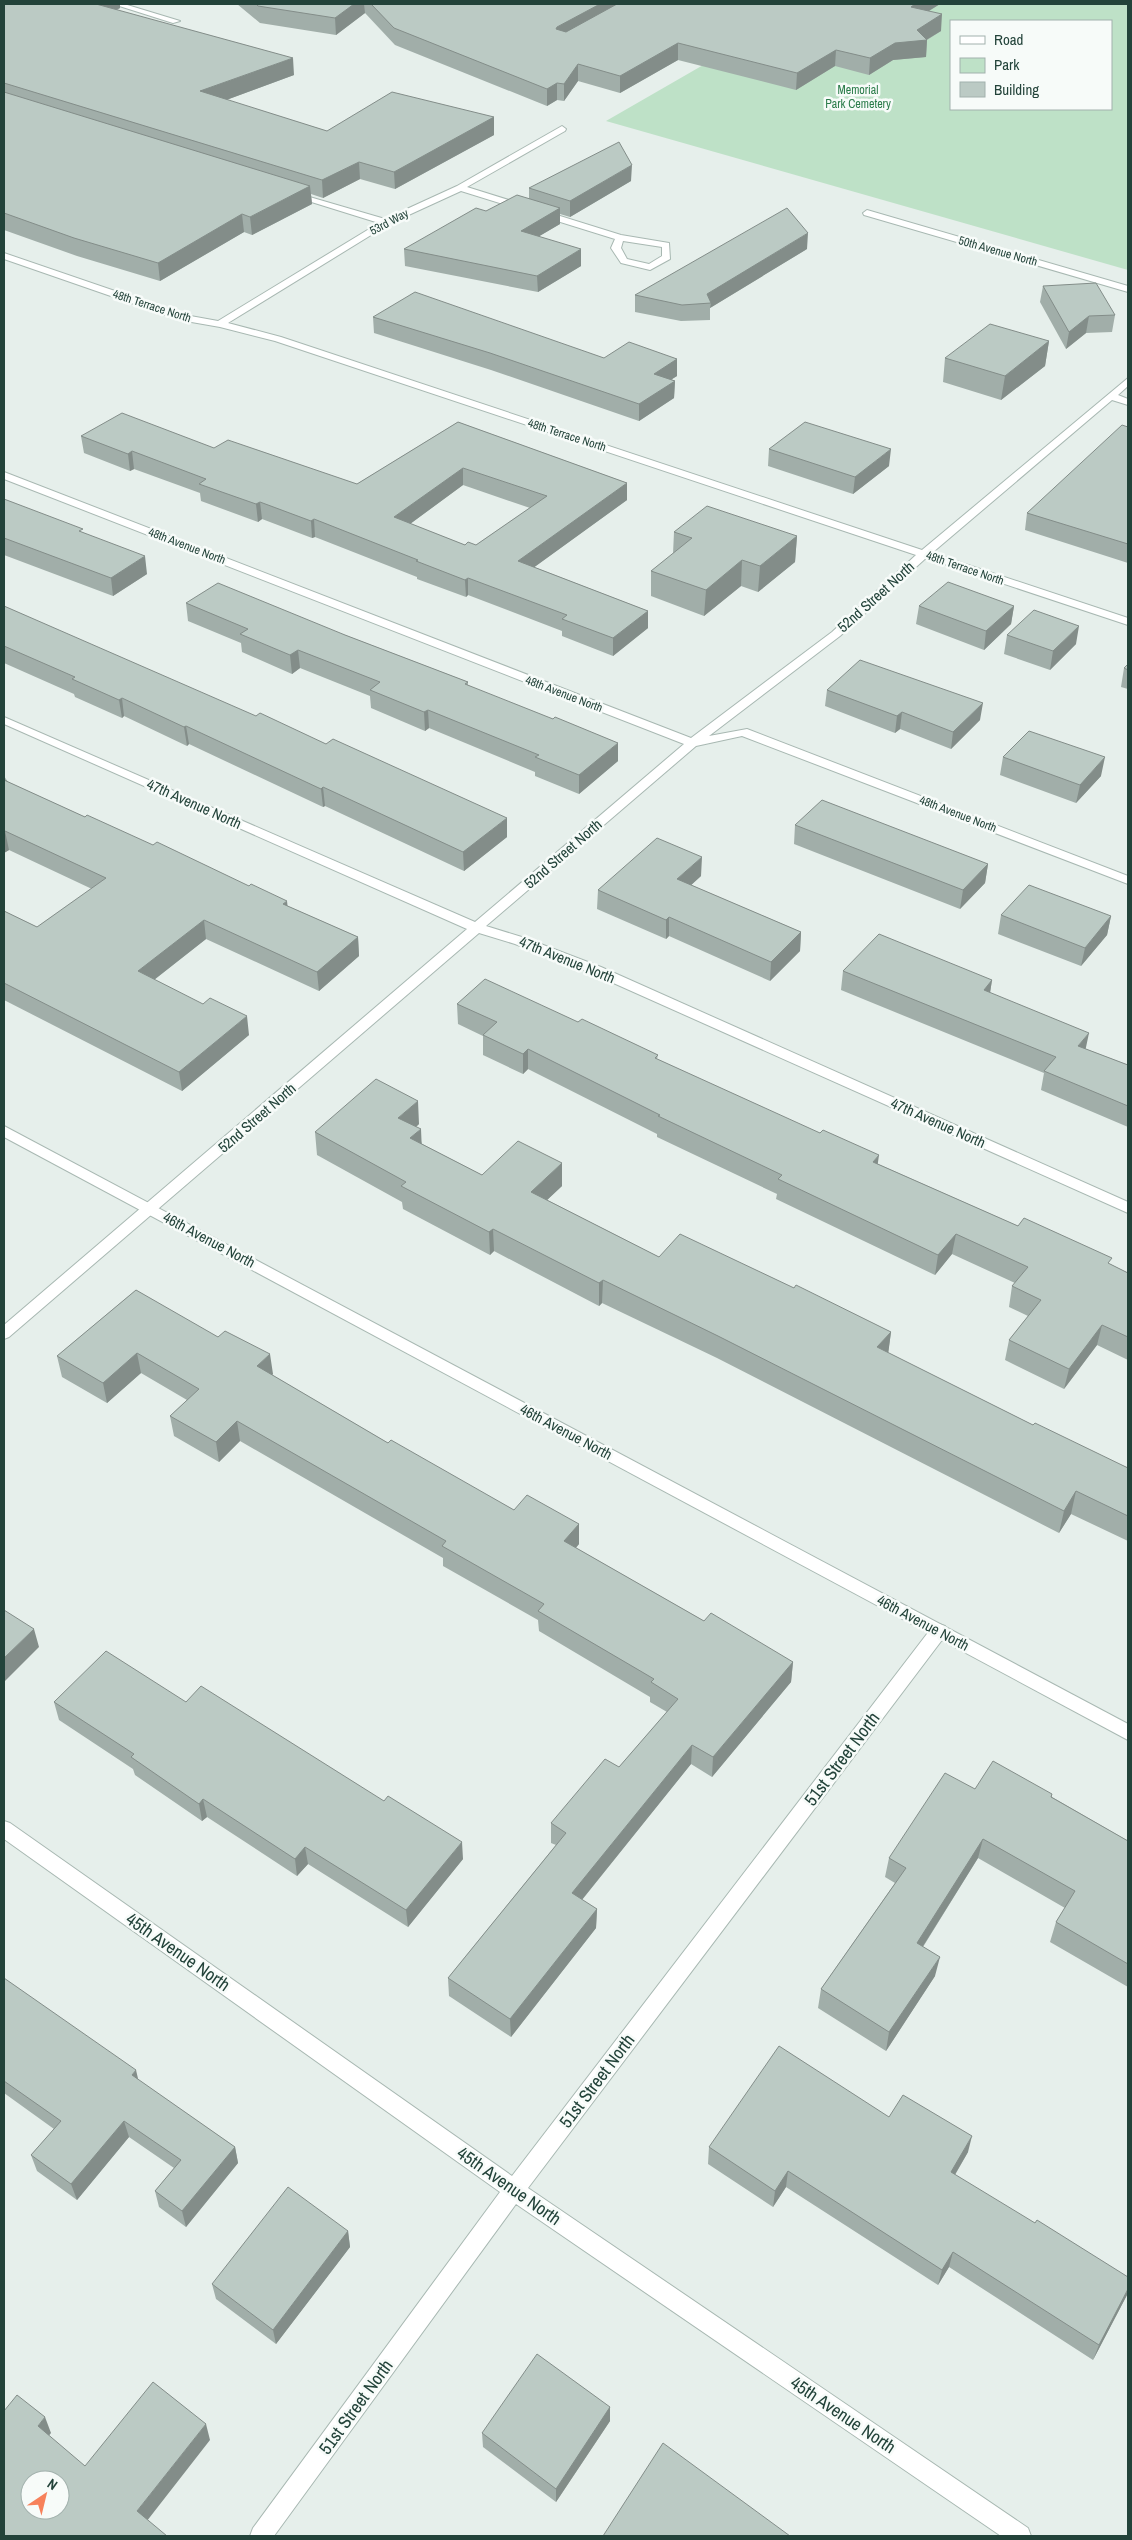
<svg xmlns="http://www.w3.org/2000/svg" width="1132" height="2540" font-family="'Archivo Narrow',sans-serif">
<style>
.green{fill:#bee1c7;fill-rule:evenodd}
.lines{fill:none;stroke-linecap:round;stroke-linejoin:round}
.minor-casing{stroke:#a8b8b2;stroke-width:2}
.tertiary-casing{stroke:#a8b8b2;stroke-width:2}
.minor{fill:#fff;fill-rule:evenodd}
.tertiary{fill:#fff;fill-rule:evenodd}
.wall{fill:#a1aea9;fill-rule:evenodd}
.shaded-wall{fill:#838d89}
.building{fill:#bbcac4;stroke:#838d89;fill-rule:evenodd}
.labels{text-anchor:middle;stroke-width:5;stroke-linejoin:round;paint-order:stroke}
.far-park-label{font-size:12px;fill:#2b7c4a;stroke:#f7fbf9}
.far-street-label{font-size:12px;fill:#23433a;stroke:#f7fbf9}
.street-label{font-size:15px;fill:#23433a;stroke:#f7fbf9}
.near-street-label{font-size:18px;fill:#23433a;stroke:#f7fbf9}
</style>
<rect width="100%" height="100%" fill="#e6efeb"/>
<path class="green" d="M809,4H1128V270L606,121ZM951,21H1111V109H951Z"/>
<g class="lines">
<g class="minor-casing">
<path id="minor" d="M113,4H124L180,21L173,23Z
M562,126L566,129L565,131L467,187L621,235L669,243L670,259L650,270L621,263L611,248L615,239L461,191L389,224L228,323L281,337L922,550L1128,378V386L1118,395L1128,399V405L1112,400L932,553L1128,618V625L926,558L840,636L709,736L747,729L1128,876V884L742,736L696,746L486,926L525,938L601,967L1128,1202V1213L591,973L515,944L479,933L9,1337L4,1339V1325L467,929L4,724V717L475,922L684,744L4,479V472L691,738L832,632L916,555L275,341L220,327L180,320L4,259V253L185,315L218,321L379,223L289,195V191L385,219L457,186ZM623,241L662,247V256L649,264L627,259L621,248Z
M867,210L1128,286V292L864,215L863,213Z
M939,1624L945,1626L948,1631L945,1636L528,2188L1028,2528L1031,2536H1001L516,2204L274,2536H250L253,2528L500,2192L4,1839V1821L10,1823L512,2176L933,1626Z"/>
</g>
<g class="tertiary-casing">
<path id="tertiary" d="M4,1126L1128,1724V1740L4,1137Z"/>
</g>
<use href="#minor" class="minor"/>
<use href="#tertiary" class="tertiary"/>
</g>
<path class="wall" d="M4,4L120,8L117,10L294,75L226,100L327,131L494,117V135L395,189L360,179L323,198L311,194L312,204L252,235L244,232L160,281L77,256L4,230Z
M237,4H940L929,11L941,31L927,40L926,57L893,60L869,75L835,66L796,90L678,60L620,93L578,81L564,101L557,100L547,106L395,45L365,13L336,35L260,23Z
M631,181L570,217L560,214V224L539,236L581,266L538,292L405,266L404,249L486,211L529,198V188Z
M807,249L710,308V320L681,321L635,312V295Z
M1043,286L1115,315L1112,332L1086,333L1066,349L1040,302Z
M373,317L604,358L677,359V376L671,379L675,381L674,398L639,421L491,370L374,333Z
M1049,341L1045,366L1001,400L943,382L945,358Z
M458,422L627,483V500L534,567L648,611V628L613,656L562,636V631L468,595L466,597L417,579V577L315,537L312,538L262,519L258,522L201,501L200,493L134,469L130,471L84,453L81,436L214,448L357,484ZM463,485L530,508L476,545H465L410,524Z
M1128,427V563L1025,530L1027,513Z
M769,449L889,466L853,494L768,466Z
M4,499L84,533L147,574L113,596L4,555Z
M674,532L797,536L795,562L758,592L741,586L704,616L651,596V571L673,554Z
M186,603L345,635L468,682V685L618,761L579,794L535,776V772L429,728L425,731L371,708L370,696L300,668L292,674L242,652L241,643L188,621Z
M4,606L507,837L464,871L325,806L323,807L189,744L187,746L124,716L122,718L75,697L74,694L4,663Z
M919,606H1014L1011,624L984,650L916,624Z
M1007,635L1076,644L1050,670L1004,654Z
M1128,664V689L1121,687L1124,668Z
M827,690L980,720L951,749L900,729L895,733L825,706Z
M1003,757L1101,776L1076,803L1000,775Z
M4,776L8,782L85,817L358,937L359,956L319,991L206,939L154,980L249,1035L182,1091L4,1000V911L37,927L92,889L9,850L4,853Z
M795,825L988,864L985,883L960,909L794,844Z
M701,876L691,885L801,932L800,951L770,981L669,936L666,939L597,909L598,890Z
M1001,915L1111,916L1107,935L1081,966L998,934Z
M843,971L992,980L990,993L1086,1049L1128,1065V1127L1041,1090L1044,1073L841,990Z
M457,1004L578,1022L658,1055L657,1059L878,1164L1018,1226L1110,1264L1128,1273V1360L1097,1345L1064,1389L1005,1360L1009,1340L1028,1316L1009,1307L1012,1286L1015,1283L952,1254L935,1275L776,1199L777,1194L657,1137V1134L528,1069L523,1074L483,1055V1036L458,1024Z
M419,1124L416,1127L422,1144L482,1175L562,1186L547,1200L659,1257L794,1288L891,1332L888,1353L1033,1425L1128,1468V1541L1071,1514L1059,1533L717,1358L602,1303L599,1306L494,1251L490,1255L403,1209L402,1202L317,1155L315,1132Z
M136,1290L273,1374L272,1375L388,1443L514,1510L579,1524V1544L576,1548L704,1621L793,1662L791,1682L712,1777L691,1764L582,1900L597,1909L596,1928L511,2037L449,1996L448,1978L556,1845L551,1843V1823L619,1767L667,1712L650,1702V1697L539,1631L538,1620L443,1566V1558L240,1441L219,1462L174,1436L170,1416L187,1400L141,1373L107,1403L62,1377L57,1356Z
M54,1702H186L463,1859L408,1927L308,1864L297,1876L207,1817L202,1821L135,1775L133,1769L59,1720Z
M975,1789L1052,1794V1797L1128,1841V1987L1050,1942L1056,1922L1065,1908L978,1858L923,1947L935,1976L886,2051L818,2008L821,1989L895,1883L885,1877L889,1858Z
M4,1978L138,2080L235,2147L238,2163L186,2227L159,2207L155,2191L174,2168L129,2137L77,2200L37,2171L31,2155L54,2129L4,2093Z
M889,2117L968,2152L955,2175L1127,2295L1093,2360L949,2267L938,2285L786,2187L773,2207L708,2164L709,2147Z
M348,2231L350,2247L276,2344L216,2299L212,2284Z
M610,2407V2421L556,2502L483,2447L482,2433Z"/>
<path class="shaded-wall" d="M92,4H120V8L94,19Z
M354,4H364L365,13L336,35L335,18Z
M600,4H631L557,43L556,29L557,27Z
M915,4H940L909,23L911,7Z
M942,14L941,31L926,40H927L926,57L893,60L869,75L870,58Z
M678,43V60L620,93V76Z
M836,50L835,66L796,90L797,73Z
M293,58L294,75L202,109L200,91Z
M578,64V81L564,101V84Z
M557,83V100L547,106V89Z
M494,117V135L395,189L394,172Z
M359,162L360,179L323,198L322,180Z
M632,165L631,181L570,217V201Z
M310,186L312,204L252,235L250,217Z
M560,208V224L521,247V231Z
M242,214L244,232L160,281L158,263Z
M808,233L807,249L710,308L711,303L707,294Z
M581,249V266L538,292L537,276Z
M1089,316L1086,333L1066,349L1069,332Z
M1049,341L1045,366L1001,400L1005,376Z
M677,359V376L654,391V374Z
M675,381L674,398L639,421V404Z
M891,449L889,466L853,494L855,477Z
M132,451L134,469L130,471L128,454Z
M463,468V485L395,535L394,517Z
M627,483V500L518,579V561Z
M260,502L262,519L258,522L256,504Z
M314,519L315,537L312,538L311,521Z
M797,536L795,562L758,592L760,566Z
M145,556L147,574L113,596L111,578Z
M742,560L741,586L704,616L706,590Z
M468,578V595L466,597L465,580Z
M1014,606L1011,624L984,650L986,631Z
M648,611V628L613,656V638Z
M1079,626L1076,644L1050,670L1053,651Z
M298,650L300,668L292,674L290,655Z
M122,698L124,716L122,718L119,700Z
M983,703L980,720L951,749L953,732Z
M428,710L429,728L425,731L424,712Z
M902,712L900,729L895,733L897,716Z
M186,726L189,744L187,746L184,727Z
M618,743V761L579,794V775Z
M1105,757L1101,776L1076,803L1080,785Z
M323,787L325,806L323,807L321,789Z
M507,818V837L464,871L463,852Z
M5,831L9,850L4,853V832Z
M702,857L701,876L677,898V879Z
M988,864L985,883L960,909L963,890Z
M287,901L289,919L283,904Z
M1111,916L1107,935L1081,966L1085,948Z
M669,917V936L666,939V920Z
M204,920L206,939L141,990L138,971Z
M801,932L800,951L770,981L771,962Z
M358,937L359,956L319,991L317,972Z
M992,980L989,999L984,990Z
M247,1016L249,1035L182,1091L179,1072Z
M1089,1033L1085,1052L1078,1046Z
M528,1049V1069L523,1074V1054Z
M418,1101L419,1124L400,1141L398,1118Z
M421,1129L422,1152L410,1138Z
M879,1155L876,1176L873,1162Z
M562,1163V1186L531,1215V1192Z
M493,1229L494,1251L490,1255L489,1232Z
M956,1234L952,1254L935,1275L938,1255Z
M603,1280L602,1303L599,1306V1283Z
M1102,1325L1097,1345L1064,1389L1069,1369Z
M891,1332L888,1355L877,1347Z
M137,1353L141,1373L107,1403L103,1383Z
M270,1354L273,1374L259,1387L257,1366Z
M237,1421L240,1441L219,1462L216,1442Z
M1076,1491L1071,1514L1059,1533L1064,1511Z
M579,1524V1544L564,1561V1541Z
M34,1629L39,1647L4,1682V1658Z
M793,1662L791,1682L712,1777L713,1757Z
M692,1745L691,1764L572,1912V1893Z
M203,1799L207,1817L202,1821L199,1804Z
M983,1839L978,1858L913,1962L917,1943Z
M462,1842L463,1859L408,1927L406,1910Z
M305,1847L308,1864L297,1876L295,1859Z
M597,1909L596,1928L511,2037L510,2019Z
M940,1957L935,1976L886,2051L889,2032Z
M136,2070L140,2087L132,2075Z
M124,2121L129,2137L77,2200L71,2184Z
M972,2136L968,2152L947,2188L951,2172Z
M235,2147L238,2163L186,2227L182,2211Z
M788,2171L786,2187L773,2207L775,2191Z
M348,2231L350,2247L276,2344L273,2330Z
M953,2252L949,2267L938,2285L942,2270Z
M1128,2289L1127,2295L1093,2360L1099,2345Z
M610,2407V2421L556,2502V2489Z
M45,2417L51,2433L44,2442L38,2426Z
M206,2424L210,2440L143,2526L137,2511Z"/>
<path class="building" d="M4,4H96L293,58L200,91L327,131L392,92L494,117L394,172L359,162L322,180L4,83Z
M256,4H354L335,18L258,6Z
M371,4H600L557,27L556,29L566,32L617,4H915L911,7L942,14L917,30L927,40L895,43L870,58L836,50L797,73L678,43L620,76L578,64L564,84L557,83L547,89L394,28Z
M4,92L310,186L250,217L242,214L158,263L74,238L4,213Z
M619,142L632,165L570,201L529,188Z
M517,195L560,208L521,231L581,249L537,276L404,249L476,208L486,211Z
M787,208L808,233L707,294L711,303L682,305L635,295Z
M1096,283L1115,315L1089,316L1069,332L1043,286Z
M415,292L604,358L629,342L677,359L654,374L675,381L639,404L490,353L373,317Z
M990,324L1049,341L1005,376L945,358Z
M122,413L214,448L228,440L357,484L458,422L627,483L518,561L648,611L613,638L562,619L567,615L468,578L465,580L416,561L418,560L314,519L311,521L260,502L256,504L199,484L206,479L132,451L128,454L81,436ZM463,468L547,496L476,545L468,542L465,545L394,517Z
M805,422L891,449L855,477L769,449Z
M1122,425L1128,427V544L1027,513Z
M4,499L83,529L79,531L145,556L111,578L4,538Z
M707,506L797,536L760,566L742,560L706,590L651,571L692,538L674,532Z
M948,582L1014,606L986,631L919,606Z
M218,583L345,635L468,682L465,684L553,719L555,717L618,743L579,775L535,757L539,755L428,710L424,712L370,690L380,682L298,650L290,655L240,634L248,629L186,603Z
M4,606L256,716L260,713L326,744L333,739L507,818L463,852L323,787L321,789L186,726L184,727L122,698L119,700L72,679L75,677L4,646Z
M1034,610L1079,626L1053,651L1007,635Z
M860,660L983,703L953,732L902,712L897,716L827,690Z
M1128,664V670L1124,668Z
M1029,731L1105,757L1080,785L1003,757Z
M4,780L85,817L87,815L153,845L157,842L249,886L251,884L287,901L283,904L358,937L317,972L204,920L138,971L203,1004L210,998L247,1016L179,1072L4,983V911L37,927L106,878L5,831L4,832Z
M822,800L988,864L963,890L795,825Z
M657,838L702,857L677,879L801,932L771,962L669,917L666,920L598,890Z
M1029,885L1111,916L1085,948L1001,915Z
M879,934L992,980L984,990L1089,1033L1078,1046L1128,1065V1106L1044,1071L1056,1057L843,971Z
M485,979L578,1022L582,1019L658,1055L655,1058L820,1133L823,1130L879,1155L873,1162L1018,1226L1024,1218L1112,1258L1108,1263L1128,1273V1337L1102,1325L1069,1369L1009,1340L1041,1300L1012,1286L1028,1267L956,1234L938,1255L778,1179L782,1175L658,1116L660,1115L528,1049L523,1054L483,1035L497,1022L457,1004Z
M376,1079L418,1101L398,1118L421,1129L410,1138L482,1175L518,1141L562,1163L531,1192L659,1257L680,1234L794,1288L796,1285L891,1332L877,1347L1033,1425L1035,1423L1128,1468V1516L1076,1491L1064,1511L718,1336L603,1280L599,1283L493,1229L489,1232L401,1186L406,1182L315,1132Z
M136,1290L218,1337L225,1331L270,1354L257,1366L388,1443L391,1440L514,1510L527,1495L579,1524L564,1541L704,1621L711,1613L793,1662L713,1757L692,1745L572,1893L597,1909L510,2019L448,1978L566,1833L551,1823L605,1759L619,1767L678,1699L651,1682L654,1679L538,1611L544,1604L442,1546L446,1541L237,1421L216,1442L170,1416L199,1389L137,1353L103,1383L57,1356Z
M4,1610L34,1629L4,1658Z
M106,1651L186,1702L201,1686L384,1801L388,1796L462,1842L406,1910L305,1847L295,1859L203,1799L199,1804L131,1757L134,1754L54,1702Z
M993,1761L1052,1794L1051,1797L1128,1841V1964L1056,1922L1075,1891L983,1839L917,1943L940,1957L889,2032L821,1989L906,1868L889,1858L945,1773L975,1789Z
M4,1978L136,2070L132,2075L235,2147L182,2211L155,2191L181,2160L124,2121L71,2184L31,2155L61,2121L4,2081Z
M779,2046L889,2117L903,2095L972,2136L951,2172L1035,2223L1037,2220L1128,2277V2289L1099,2345L953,2252L942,2270L788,2171L775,2191L709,2147Z
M288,2187L348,2231L273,2330L212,2284Z
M537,2354L610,2407L556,2489L482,2433Z
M153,2382L206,2424L137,2511L167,2536H4V2411L17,2395L45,2417L38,2426L85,2466ZM30,2480H60V2510H30Z
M663,2443L790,2536H603Z"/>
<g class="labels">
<g class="far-park-label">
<text x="858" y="94">Memorial<tspan x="858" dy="14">Park Cemetery</tspan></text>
</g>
<g class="far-street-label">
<text transform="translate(389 222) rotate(-28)" y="4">53rd Way</text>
<text transform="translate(998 251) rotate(16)" y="4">50th Avenue North</text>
<text transform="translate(152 306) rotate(18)" y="4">48th Terrace North</text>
<text transform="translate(567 435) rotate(18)" y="4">48th Terrace North</text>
<text transform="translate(187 546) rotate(21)" y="4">48th Avenue North</text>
<text transform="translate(965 568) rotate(19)" y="4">48th Terrace North</text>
<text transform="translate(564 694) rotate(21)" y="4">48th Avenue North</text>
<text transform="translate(958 814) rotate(21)" y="4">48th Avenue North</text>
</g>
<g class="street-label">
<text transform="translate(876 597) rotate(-42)" y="5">52nd Street North</text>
<text transform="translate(194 804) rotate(24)" y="5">47th Avenue North</text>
<text transform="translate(563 854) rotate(-41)" y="5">52nd Street North</text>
<text transform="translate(567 960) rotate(22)" y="5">47th Avenue North</text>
<text transform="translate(257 1118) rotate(-41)" y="5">52nd Street North</text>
<text transform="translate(938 1123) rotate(24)" y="5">47th Avenue North</text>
<text transform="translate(209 1240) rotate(28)" y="5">46th Avenue North</text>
<text transform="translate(566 1432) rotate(28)" y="5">46th Avenue North</text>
<text transform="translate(923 1623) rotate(28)" y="5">46th Avenue North</text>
</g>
<g class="near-street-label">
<text transform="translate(842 1759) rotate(-53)" y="6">51st Street North</text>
<text transform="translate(178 1952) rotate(35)" y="6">45th Avenue North</text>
<text transform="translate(597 2081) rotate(-53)" y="6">51st Street North</text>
<text transform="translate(509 2186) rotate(35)" y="6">45th Avenue North</text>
<text transform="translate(356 2407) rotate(-54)" y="6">51st Street North</text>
<text transform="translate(843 2415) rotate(34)" y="6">45th Avenue North</text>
</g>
</g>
<rect width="1132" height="2540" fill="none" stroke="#23433a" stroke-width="10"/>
<rect x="950" y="20" width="162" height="90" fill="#f7fbf9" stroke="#a2b1ad"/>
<rect x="960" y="36" width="25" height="8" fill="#ffffff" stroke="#a2b1ad"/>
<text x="994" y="45" font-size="15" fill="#23433a">Road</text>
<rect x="960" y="58" width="25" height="15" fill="#bee1c7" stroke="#a2b1ad"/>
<text x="994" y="70" font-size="15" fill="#23433a">Park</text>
<rect x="960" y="82" width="25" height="15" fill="#bbcac4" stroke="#a2b1ad"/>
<text x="994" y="95" font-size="15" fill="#23433a">Building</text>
<g transform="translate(45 2495) rotate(35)"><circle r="24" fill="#f7fbf9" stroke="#a2b1ad"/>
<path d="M0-4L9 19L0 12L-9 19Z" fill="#f7815b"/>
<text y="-8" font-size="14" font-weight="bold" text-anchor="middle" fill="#23433a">N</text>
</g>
</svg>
